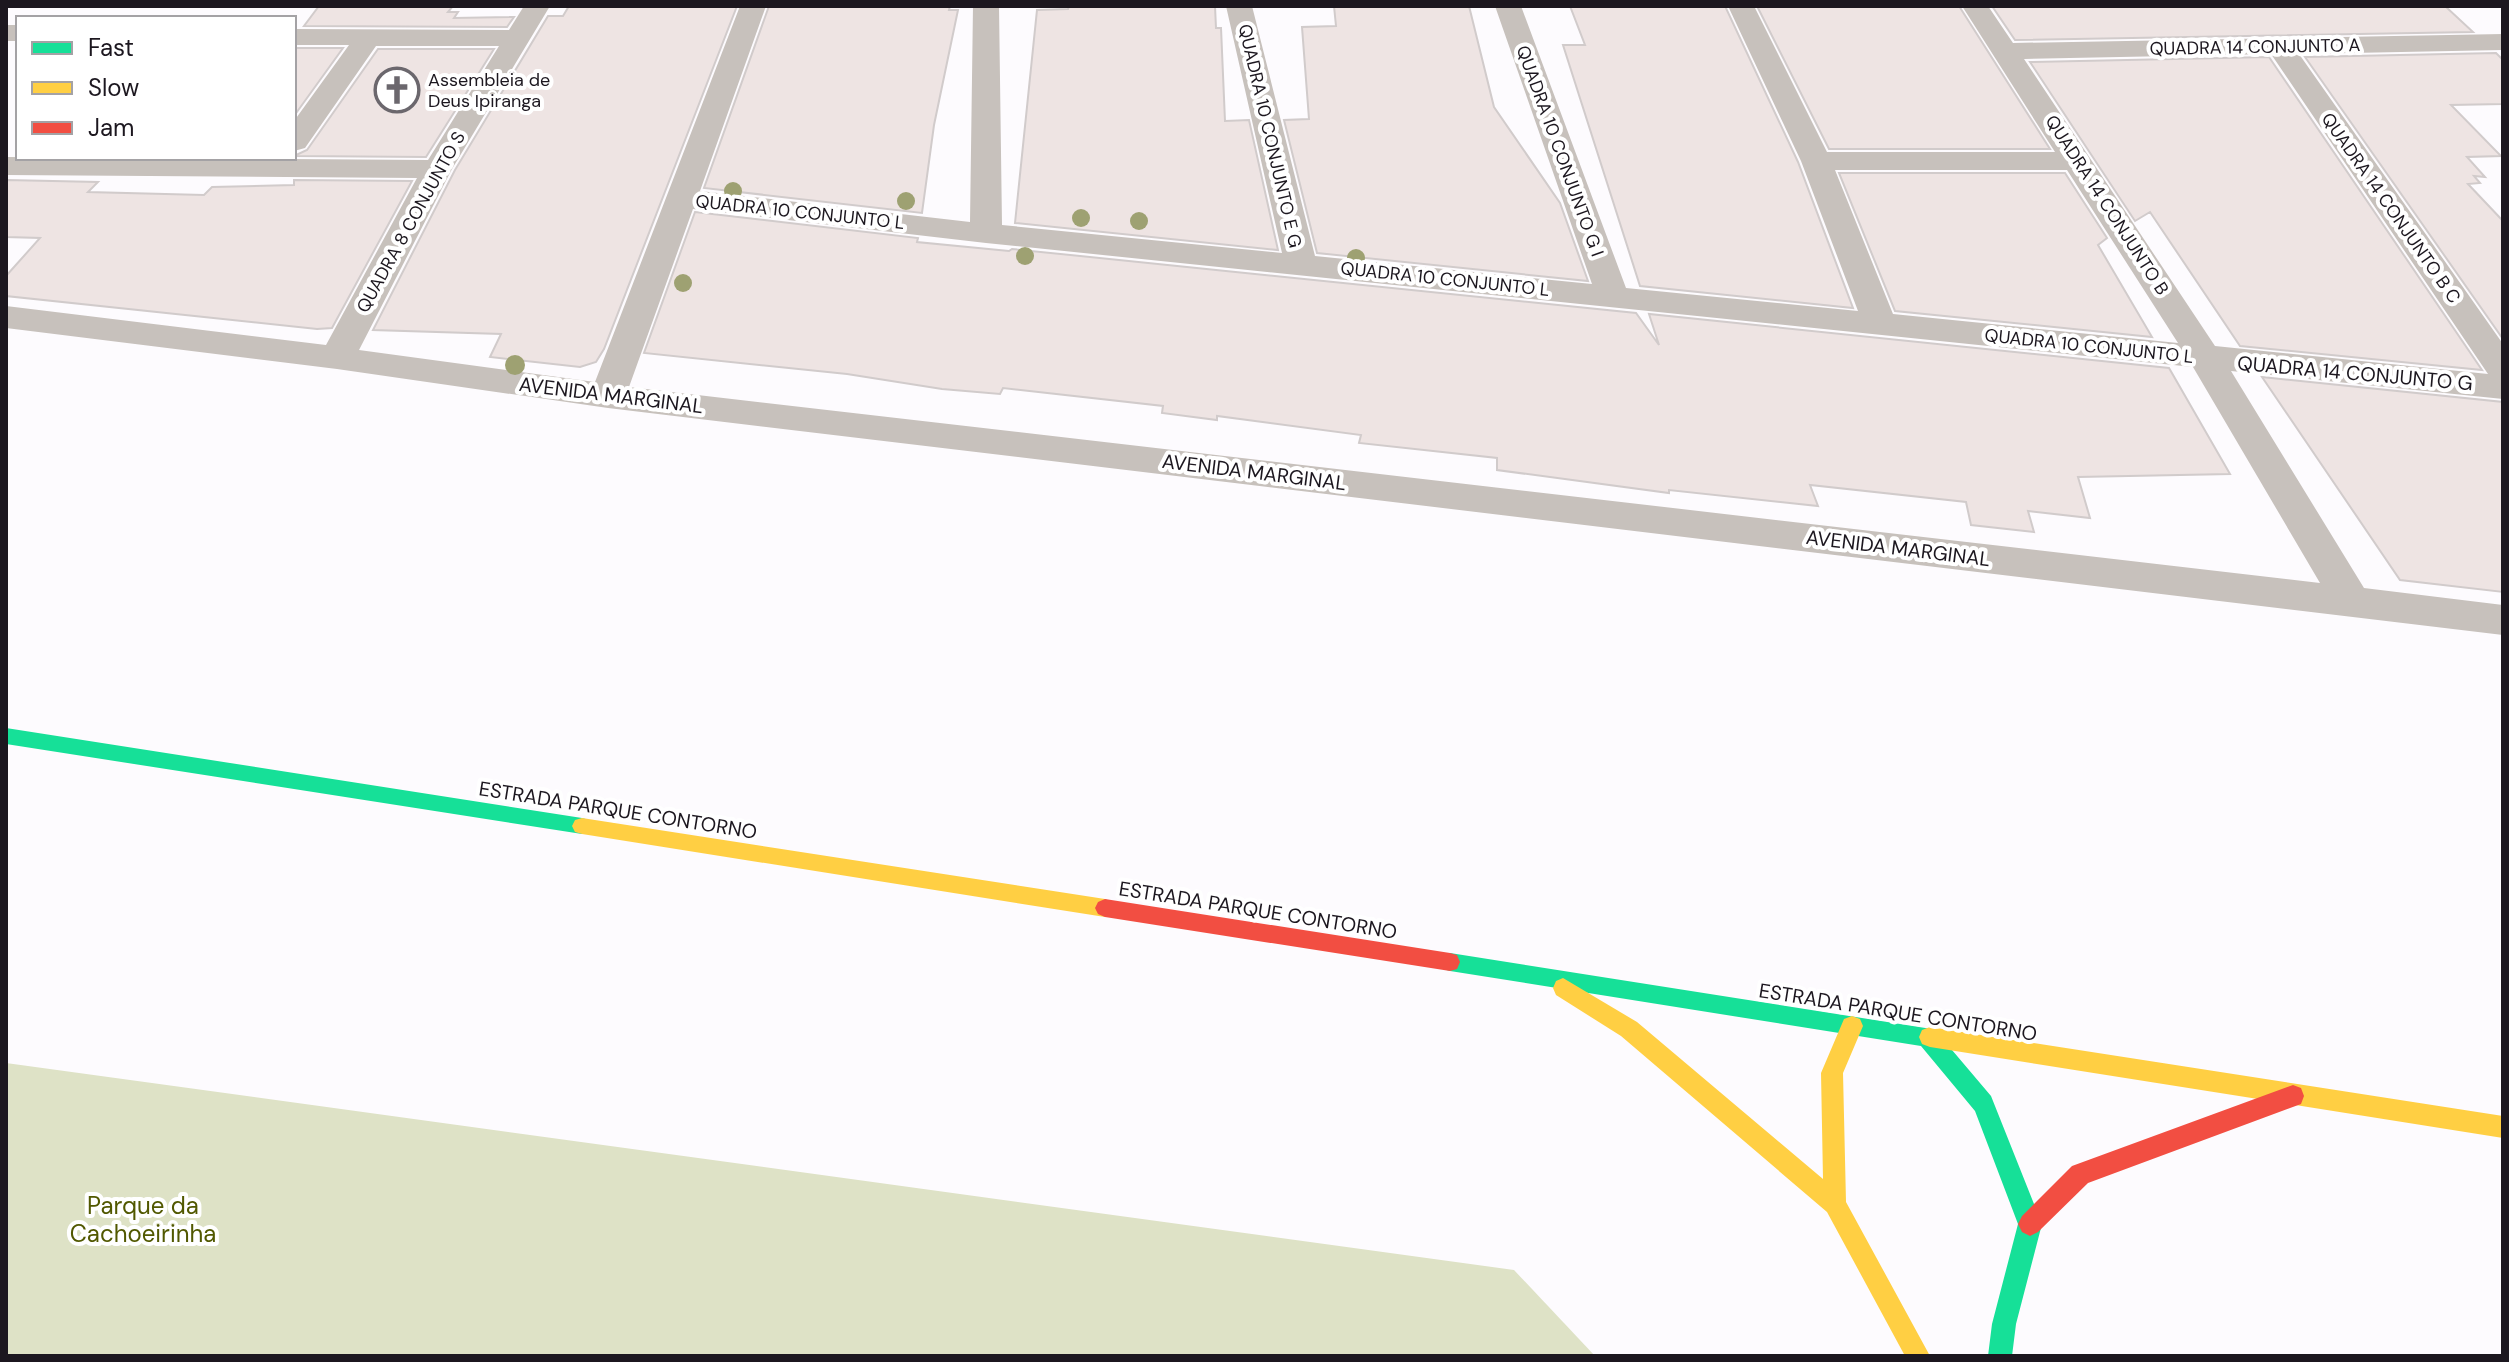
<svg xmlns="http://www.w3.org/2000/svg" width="2509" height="1362" font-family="'DM Sans',sans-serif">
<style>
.forest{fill:#dee2c6}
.building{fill:#eee4e3;stroke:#d1cbcb;stroke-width:2}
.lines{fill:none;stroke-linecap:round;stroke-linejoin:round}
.street{fill:#c7c1bc;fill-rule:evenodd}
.fast{fill:#16e098;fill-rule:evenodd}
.slow{fill:#ffcf43;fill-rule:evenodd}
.jam{fill:#f24e42;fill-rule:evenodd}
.tree{fill:#9ea172}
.labels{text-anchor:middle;stroke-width:8;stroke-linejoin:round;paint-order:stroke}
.far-street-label{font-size:18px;fill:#1c171f;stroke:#fff}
.far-poi-label{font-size:18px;fill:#1c171f;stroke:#fff;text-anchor:start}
.street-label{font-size:20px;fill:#1c171f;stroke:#fff}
.near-park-label{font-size:24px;fill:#515800;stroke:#fff}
</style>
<rect width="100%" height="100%" fill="#fdfbfe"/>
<path class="forest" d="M6,1063L1514,1270L1595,1356H6Z"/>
<path class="building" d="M319,6H453L448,12H458L454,18L514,17L507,27L304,26Z
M569,6H737L604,349L596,362L580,367L490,357L501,334L373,330L455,170L548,16H563Z
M769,6H950L949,10H958L934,125L922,213L704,188Z
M1069,6H1215L1216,28H1221L1225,121L1249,120L1278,250L1015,223L1037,10L1068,9Z
M1334,6H1469L1494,107L1560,203L1588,281L1317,253L1284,120L1309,119L1302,27L1336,26Z
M1570,6H1725L1798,162L1853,308L1640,286L1563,45H1585Z
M1757,6H1959L2050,149H1829Z
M1992,6H2445L2473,32L2015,40Z
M294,48H343L294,116Z
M378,49H494L426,157L294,156L307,150Z
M2496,53L2503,60V104L2451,105L2501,156L2467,157L2485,177L2474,176L2480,183L2468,184L2503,221V339L2305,57Z
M2269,57L2482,370L2240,346L2150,212L2135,221L2030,62Z
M1839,173H2065L2107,238L2098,245L2152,337L1895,311Z
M6,180L98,182L88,192L204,195L212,187L294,185V180L412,181L332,328L317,329L6,296V276L40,238L6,237Z
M695,212L918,238L917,242L1009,251L1012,249L1636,313L1659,345L1649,314L2169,368L2230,474L2078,477L2090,518L2028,511L2034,532L1971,525L1966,502L1810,485L1818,506L1669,490V493L1497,470V458L1359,443L1361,435L1217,416V420L1162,413L1163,406L1003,388L1000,394L942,389L847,374L644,353Z
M2262,377L2503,402V592L2400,580Z"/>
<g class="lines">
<path class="street" d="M524,6H550L452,169L359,350L595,382L740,6H766L700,191L970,222L973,6H999L1002,225L1282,253L1226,6H1252L1315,256L1592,284L1495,6H1521L1626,288L1858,311L1801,161L1728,6H1754L1827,152H2055L1962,6H1988L2013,43L2503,34V50L2299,54L2503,344V399L2231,371L2364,588L2503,605V635L608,408L337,369L6,328V306L326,345L417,178L6,175V157L428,160L499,46H376L305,148L294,151V121L349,45H294V29L509,30ZM2271,54L2488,374L2215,346L2024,59ZM1835,170H2067L2178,343L1893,314ZM693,209L986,243L2193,367L2320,583L629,387Z
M6,25H18V41H6Z"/>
<path class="fast" d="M6,728L582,818L589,820L592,826L589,832L582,834L6,744Z
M1450,953L1938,1030L1941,1037L1991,1096L2042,1224L2016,1324L2012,1356H1988L1992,1324L2018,1224L1975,1111L1921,1046L1450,971L1443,969L1440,962L1443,955Z"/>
<path class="slow" d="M582,818L1105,899L1112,902L1115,908L1112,914L1105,917L582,834L575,832L572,826L575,820Z
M1563,978L1637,1022L1823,1179L1821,1073L1844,1019L1852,1016L1860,1019L1863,1026L1843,1073L1846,1202L1930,1356H1905L1827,1212L1621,1036L1556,995L1553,988L1556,981Z
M1930,1027L2503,1116V1138L1930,1047L1922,1044L1919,1037L1922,1030Z"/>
<path class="jam" d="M1105,899L1450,953L1457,955L1460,962L1457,969L1450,971L1105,917L1098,914L1095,908L1098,902Z
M2293,1085L2301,1088L2304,1096L2301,1104L2088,1183L2038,1232L2030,1236L2022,1232L2018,1224L2022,1216L2072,1166Z"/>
</g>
<g class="tree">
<circle cx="733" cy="191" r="9"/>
<circle cx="906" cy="201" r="9"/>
<circle cx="1081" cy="218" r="9"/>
<circle cx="1139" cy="221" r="9"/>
<circle cx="1025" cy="256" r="9"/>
<circle cx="1356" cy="258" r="9"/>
<circle cx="683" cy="283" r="9"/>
<circle cx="515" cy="365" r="10"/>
</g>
<defs>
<g id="church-ring" transform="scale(2.3)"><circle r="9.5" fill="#fff" stroke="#6b676d" stroke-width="1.5"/><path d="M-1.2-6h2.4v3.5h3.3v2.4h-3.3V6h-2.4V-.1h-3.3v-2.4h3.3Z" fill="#6b676d"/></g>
</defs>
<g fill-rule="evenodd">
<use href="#church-ring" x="397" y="90"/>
</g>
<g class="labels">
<g class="far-street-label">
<text transform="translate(2255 47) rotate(-1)" y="6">QUADRA 14 CONJUNTO A</text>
<text transform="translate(1270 136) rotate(77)" y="6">QUADRA 10 CONJUNTO E G</text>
<text transform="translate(1560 151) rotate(70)" y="6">QUADRA 10 CONJUNTO G I</text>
<text transform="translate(2107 205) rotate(57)" y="6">QUADRA 14 CONJUNTO B</text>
<text transform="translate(2391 208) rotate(55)" y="6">QUADRA 14 CONJUNTO B C</text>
<text transform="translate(800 212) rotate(6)" y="6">QUADRA 10 CONJUNTO L</text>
<text transform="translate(411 222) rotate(-61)" y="6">QUADRA 8 CONJUNTO S</text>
<text transform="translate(1445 279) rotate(6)" y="6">QUADRA 10 CONJUNTO L</text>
<text transform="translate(2089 346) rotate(6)" y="6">QUADRA 10 CONJUNTO L</text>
</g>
<g class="far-poi-label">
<text x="428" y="86">Assembleia de<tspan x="428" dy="21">Deus Ipiranga</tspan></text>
</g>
<g class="street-label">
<text transform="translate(2355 373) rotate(5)" y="7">QUADRA 14 CONJUNTO G</text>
<text transform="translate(611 395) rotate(7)" y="7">AVENIDA MARGINAL</text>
<text transform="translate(1254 472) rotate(7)" y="7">AVENIDA MARGINAL</text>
<text transform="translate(1898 548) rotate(7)" y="7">AVENIDA MARGINAL</text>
<text transform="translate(618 810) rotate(9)" y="7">ESTRADA PARQUE CONTORNO</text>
<text transform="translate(1258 910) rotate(9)" y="7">ESTRADA PARQUE CONTORNO</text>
<text transform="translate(1898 1012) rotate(9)" y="7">ESTRADA PARQUE CONTORNO</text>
</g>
<g class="near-park-label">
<text x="143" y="1214">Parque da<tspan x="143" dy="28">Cachoeirinha</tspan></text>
</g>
</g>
<rect width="2509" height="1362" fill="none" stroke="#1c171f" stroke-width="16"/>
<rect x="16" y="16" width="280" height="144" fill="#ffffff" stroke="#a4a2a5" stroke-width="2"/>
<rect x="32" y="42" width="40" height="12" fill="#16e098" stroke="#a4a2a5" stroke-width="2"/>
<text x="88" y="56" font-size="24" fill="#1c171f">Fast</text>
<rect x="32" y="82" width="40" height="12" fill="#ffcf43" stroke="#a4a2a5" stroke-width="2"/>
<text x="88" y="96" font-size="24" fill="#1c171f">Slow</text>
<rect x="32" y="122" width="40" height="12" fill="#f24e42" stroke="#a4a2a5" stroke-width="2"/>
<text x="88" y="136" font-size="24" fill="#1c171f">Jam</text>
</svg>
